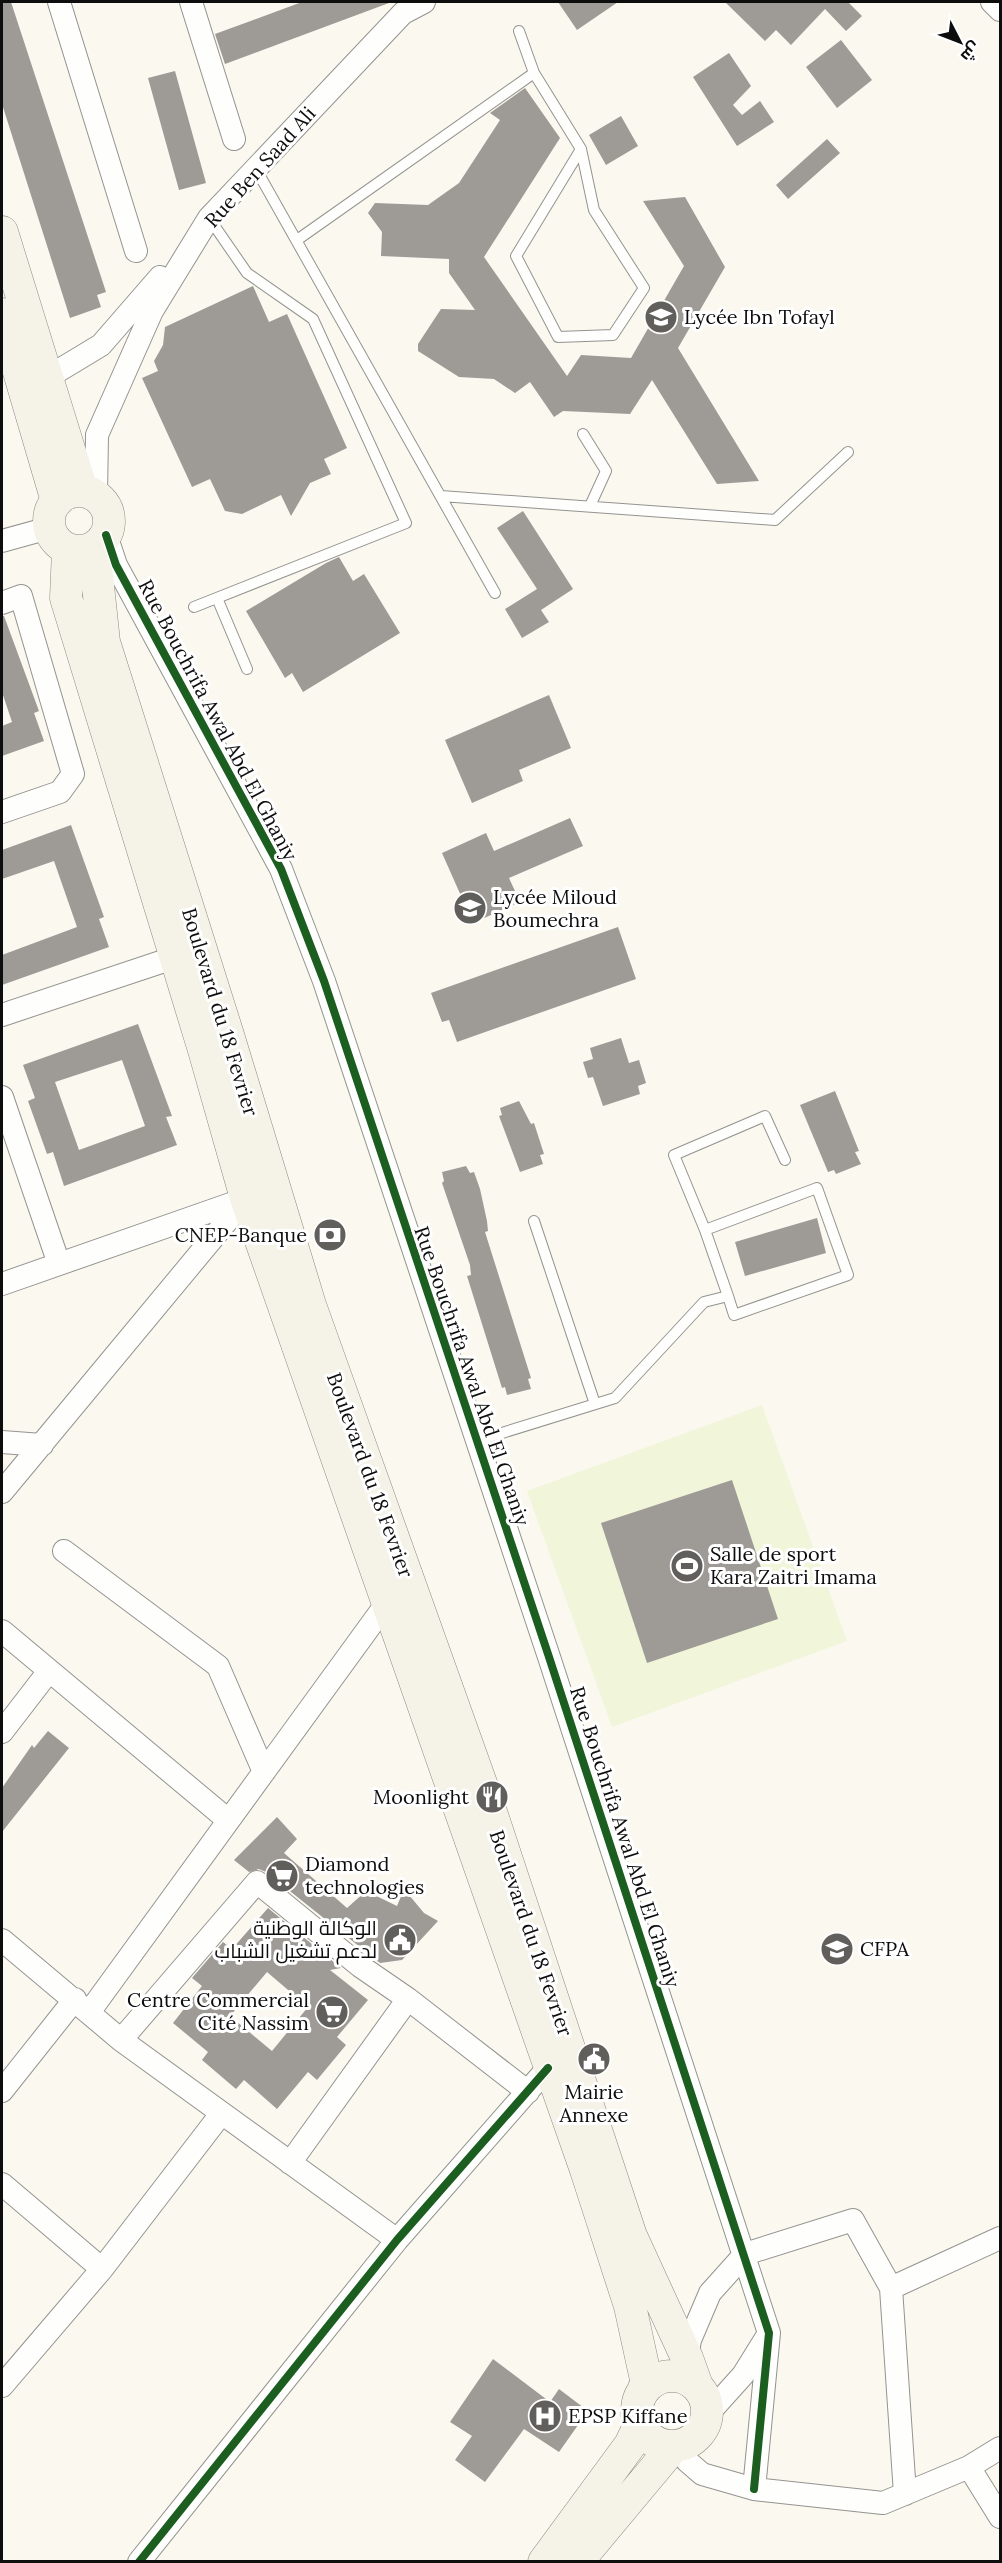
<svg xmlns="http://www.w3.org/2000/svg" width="1002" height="2563" font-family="Lora,Cairo,serif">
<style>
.pitch{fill:#f1f5d9}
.building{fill:#9e9a96;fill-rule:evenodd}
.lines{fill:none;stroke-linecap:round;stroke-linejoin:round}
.lane-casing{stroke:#94938f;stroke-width:12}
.street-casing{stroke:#94938f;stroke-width:24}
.secondary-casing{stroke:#8b8986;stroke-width:33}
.lane{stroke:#fefefd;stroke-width:10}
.street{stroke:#fefefd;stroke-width:22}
.secondary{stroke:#f5f2e8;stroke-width:32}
.cycleway-casing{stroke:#fff;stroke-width:11}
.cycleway{stroke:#1b5e20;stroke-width:8}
.labels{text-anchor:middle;stroke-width:6;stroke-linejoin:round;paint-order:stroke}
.street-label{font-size:20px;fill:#0d0d0d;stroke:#fff}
.poi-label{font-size:20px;fill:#0d0d0d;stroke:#fff;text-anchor:start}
</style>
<rect width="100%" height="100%" fill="#fbf8f0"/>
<path class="pitch" d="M762,1405L847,1641L612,1727L527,1491Z"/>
<path class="building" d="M2,2H11L106,292L97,295L101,307L70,318L2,104Z
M302,2L389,3L225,64L215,34Z
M558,2H618L577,30Z
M725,2H848L862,16L846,31L825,9L791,45L776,30L765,41Z
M841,40L872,80L837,108L806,67Z
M729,53L751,86L733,105L742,115L760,101L774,122L737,146L693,77Z
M175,71L206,183L179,190L148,78Z
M525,88L560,138L484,257L567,376L581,355L631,358L684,266L643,201L685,197L725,267L678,348L759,481L717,484L652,380L630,414L563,411L554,417L530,382L515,393L494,379L459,377L418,351V344L441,309L475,310L449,273V259L381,256L382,232L368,213L375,203L428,205L459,183L500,120L490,113Z
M621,116L638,146L606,165L589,135Z
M827,139L840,153L788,199L776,185Z
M253,286L269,322L287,314L347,448L324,459L331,474L310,483L291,516L281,495L242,514L225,511L210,479L192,487L142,378L158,371L154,361L163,345L165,327Z
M523,511L573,589L541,610L549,622L522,638L505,609L537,589L497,528Z
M339,557L353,581L364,574L400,633L303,692L292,673L285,678L246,611L326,563Z
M2,616H4L39,711L34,713L44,741L2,756V726L12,722L2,692Z
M549,695L571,748L519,770L523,781L472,803L445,740Z
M570,818L583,846L509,878L520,902L473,923L442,853L486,833L494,851Z
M71,825L104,917L99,919L109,947L2,985V955L77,927L54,861L2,879V850Z
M618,927L636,979L457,1042L449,1020L442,1022L431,993Z
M138,1024L172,1116L166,1117L177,1145L64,1186L53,1152L47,1154L28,1101L35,1098L23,1065ZM122,1060L145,1126L79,1150L55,1082Z
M621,1038L629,1063L639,1060L646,1083L638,1086L640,1094L603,1106L593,1077L588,1078L583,1062L593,1059L590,1048Z
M835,1091L859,1151L855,1152L861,1164L836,1174L834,1170L828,1172L800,1105Z
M519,1101L531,1124L534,1123L544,1154L540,1155L543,1164L520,1172L499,1116L502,1115L500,1108Z
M466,1166L470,1173L474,1172L480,1189L487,1221L488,1231L485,1232L531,1378L528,1379L531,1389L507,1395L505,1387L502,1388L467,1276L471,1275L470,1265L442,1183L444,1181L442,1172Z
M817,1218L826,1253L745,1276L735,1242Z
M732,1480L778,1619L647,1663L601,1523Z
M48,1731L69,1748L2,1832V1788L32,1745L34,1748Z
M277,1817L297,1839L284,1853L347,1908L366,1891L397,1906L404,1889L424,1913L438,1921L402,1960L380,1963L266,1872L259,1869L249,1872L234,1860Z
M268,1908L341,1968L330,1970L368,2000L337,2037L346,2045L317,2080L308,2072L277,2109L244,2080L236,2089L202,2060L208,2052L173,2023L202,1986L192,1978L223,1942L232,1949ZM267,1972L308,2007L272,2051L230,2016Z
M493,2359L550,2402L559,2389L588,2411L559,2452L524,2429L485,2482L455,2460L472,2436L450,2422Z"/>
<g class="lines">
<g class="lane-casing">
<path id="lane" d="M534,73L581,149L516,256L558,337L613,335L644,288L594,210L581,149
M256,169L495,593
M297,240L534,73L519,31
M583,434L606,471L590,506
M441,496L775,520L848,452
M217,598L247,669
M194,607L406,523L313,319L247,273L209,218
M534,1221L595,1404
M705,1230L674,1155L765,1116L785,1160
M476,1441L615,1398L704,1302L728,1296L734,1315L848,1275L817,1188L705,1230L728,1296"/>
</g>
<g class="street-casing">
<path id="street" d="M59,2L136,251
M191,2L234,139
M992,2L1000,10
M48,377L101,345L160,277
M96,496L97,435L152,311L209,218L403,13L424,2
M106,535L116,565L281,869L324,981L549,1657L769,2333L754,2489
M2,541L49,528
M2,603L21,596L73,774L60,792L2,812
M2,1015L176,957
M2,1097L59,1264
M2,1284L245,1199
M2,1442L42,1445
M2,1492L246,1198
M64,1551L218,1666L264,1772
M2,1631L228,1820
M2,1732L49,1671
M2,1940L121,2040L397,2240
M408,1999L528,2092
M90,2011L389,1600
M121,2040L257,1882L360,1966L408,1999L290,2163
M2,2091L75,1999
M2,2184L102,2269
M891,2288L1000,2238
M687,2358L690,2340L710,2293L745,2254L853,2220L891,2288L905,2494
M2,2386L102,2269L221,2114
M707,2415L743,2375L766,2338
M685,2444L687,2461L702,2474L754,2489L883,2503L969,2467L1000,2448
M969,2467L1000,2517
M139,2562L397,2240L548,2068"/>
</g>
<g class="secondary-casing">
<path id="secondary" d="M2,232L82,491
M2,314L57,501
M49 521a30 30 0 1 1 60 0a30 30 0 1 1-60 0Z
M94,548L104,642L228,1035L310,1305L488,1803L631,2236L687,2358L697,2386
M68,550L66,598L204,1050L246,1198L586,2170L630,2306L647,2384L644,2388
M637 2411a35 35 0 1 1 70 0a35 35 0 1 1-70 0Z
M544,2562L630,2445L639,2426
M577,2562L673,2447"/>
</g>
<use href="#lane" class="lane"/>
<use href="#street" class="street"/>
<use href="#secondary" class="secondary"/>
<g class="cycleway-casing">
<path id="cycleway" d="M106,535L116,565L281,869L324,981L549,1657L769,2333L754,2489
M139,2562L397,2240L548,2068"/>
</g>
<use href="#cycleway" class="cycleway"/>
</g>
<defs>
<g id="school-disc" transform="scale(1.725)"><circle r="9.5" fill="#605f5c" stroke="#fff"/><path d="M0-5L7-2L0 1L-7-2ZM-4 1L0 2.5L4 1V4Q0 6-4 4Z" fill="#fff"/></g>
<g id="bank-disc" transform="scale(1.725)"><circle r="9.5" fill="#605f5c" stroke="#fff"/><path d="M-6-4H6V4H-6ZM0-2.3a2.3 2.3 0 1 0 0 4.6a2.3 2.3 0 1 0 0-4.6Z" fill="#fff"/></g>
<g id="stadium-disc" transform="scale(1.725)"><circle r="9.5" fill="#605f5c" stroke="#fff"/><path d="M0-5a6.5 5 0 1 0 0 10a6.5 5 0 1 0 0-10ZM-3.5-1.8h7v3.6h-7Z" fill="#fff"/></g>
<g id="restaurant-disc" transform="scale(1.725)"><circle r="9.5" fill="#605f5c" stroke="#fff"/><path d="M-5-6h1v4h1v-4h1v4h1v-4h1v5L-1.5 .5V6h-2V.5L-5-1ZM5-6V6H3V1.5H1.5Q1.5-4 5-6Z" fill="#fff"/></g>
<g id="supermarket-disc" transform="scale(1.725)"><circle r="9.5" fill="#605f5c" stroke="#fff"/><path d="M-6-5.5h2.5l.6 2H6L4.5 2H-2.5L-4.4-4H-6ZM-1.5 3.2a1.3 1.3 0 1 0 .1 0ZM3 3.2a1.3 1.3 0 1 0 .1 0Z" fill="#fff"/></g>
<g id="civic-disc" transform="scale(1.725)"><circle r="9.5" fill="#605f5c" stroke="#fff"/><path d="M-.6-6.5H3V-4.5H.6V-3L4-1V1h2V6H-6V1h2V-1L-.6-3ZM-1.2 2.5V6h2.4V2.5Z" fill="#fff"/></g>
<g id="university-disc" transform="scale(1.725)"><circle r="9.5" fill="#605f5c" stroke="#fff"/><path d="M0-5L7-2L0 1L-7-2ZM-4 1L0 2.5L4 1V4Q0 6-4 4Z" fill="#fff"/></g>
<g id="hospital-disc" transform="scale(1.725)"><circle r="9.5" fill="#605f5c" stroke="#fff"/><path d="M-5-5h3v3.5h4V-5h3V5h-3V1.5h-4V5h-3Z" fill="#fff"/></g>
</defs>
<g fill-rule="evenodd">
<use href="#school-disc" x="661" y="317"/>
<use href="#school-disc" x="470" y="908"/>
<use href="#bank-disc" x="330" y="1235"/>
<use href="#stadium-disc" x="687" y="1566"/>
<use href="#restaurant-disc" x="492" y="1797"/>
<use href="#supermarket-disc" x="282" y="1876"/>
<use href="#civic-disc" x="400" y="1940"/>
<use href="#university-disc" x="837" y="1949"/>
<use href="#supermarket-disc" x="332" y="2012"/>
<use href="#civic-disc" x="594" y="2059"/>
<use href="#hospital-disc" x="545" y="2416"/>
</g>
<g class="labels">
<g class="street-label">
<text transform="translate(260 167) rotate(-48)" y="7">Rue Ben Saad Ali</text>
<text transform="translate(218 720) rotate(62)" y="7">Rue Bouchrifa Awal Abd El Ghaniy</text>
<text transform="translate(220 1012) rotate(73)" y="7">Boulevard du 18 Fevrier</text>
<text transform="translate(472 1376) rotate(71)" y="7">Rue Bouchrifa Awal Abd El Ghaniy</text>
<text transform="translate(370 1475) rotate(70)" y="7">Boulevard du 18 Fevrier</text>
<text transform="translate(625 1837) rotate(72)" y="7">Rue Bouchrifa Awal Abd El Ghaniy</text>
<text transform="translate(531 1933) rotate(71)" y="7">Boulevard du 18 Fevrier</text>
</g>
<g class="poi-label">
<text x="684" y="324">Lycée Ibn Tofayl</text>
<text x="493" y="904">Lycée Miloud<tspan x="493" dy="23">Boumechra</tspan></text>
<text x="307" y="1242" text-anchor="end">CNEP-Banque</text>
<text x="710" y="1561">Salle de sport<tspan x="710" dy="23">Kara Zaitri Imama</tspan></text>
<text x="469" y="1804" text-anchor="end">Moonlight</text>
<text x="305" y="1871">Diamond<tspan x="305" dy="23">technologies</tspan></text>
<text x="377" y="1935" text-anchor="end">الوكالة الوطنية<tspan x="377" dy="23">لدعم تشغيل الشباب</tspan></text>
<text x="860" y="1956">CFPA</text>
<text x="309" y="2007" text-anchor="end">Centre Commercial<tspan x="309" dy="23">Cité Nassim</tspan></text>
<text x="594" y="2099" text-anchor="middle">Mairie<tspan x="594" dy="23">Annexe</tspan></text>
<text x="568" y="2423">EPSP Kiffane</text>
</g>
</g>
<rect width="1002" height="2563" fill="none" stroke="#0d0d0d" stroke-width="6"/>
<g transform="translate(960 42) rotate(132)" stroke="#ffffff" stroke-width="4.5" paint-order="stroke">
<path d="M0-4.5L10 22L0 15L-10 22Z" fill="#0d0d0d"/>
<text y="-9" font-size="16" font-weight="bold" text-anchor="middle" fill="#0d0d0d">ش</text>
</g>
</svg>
